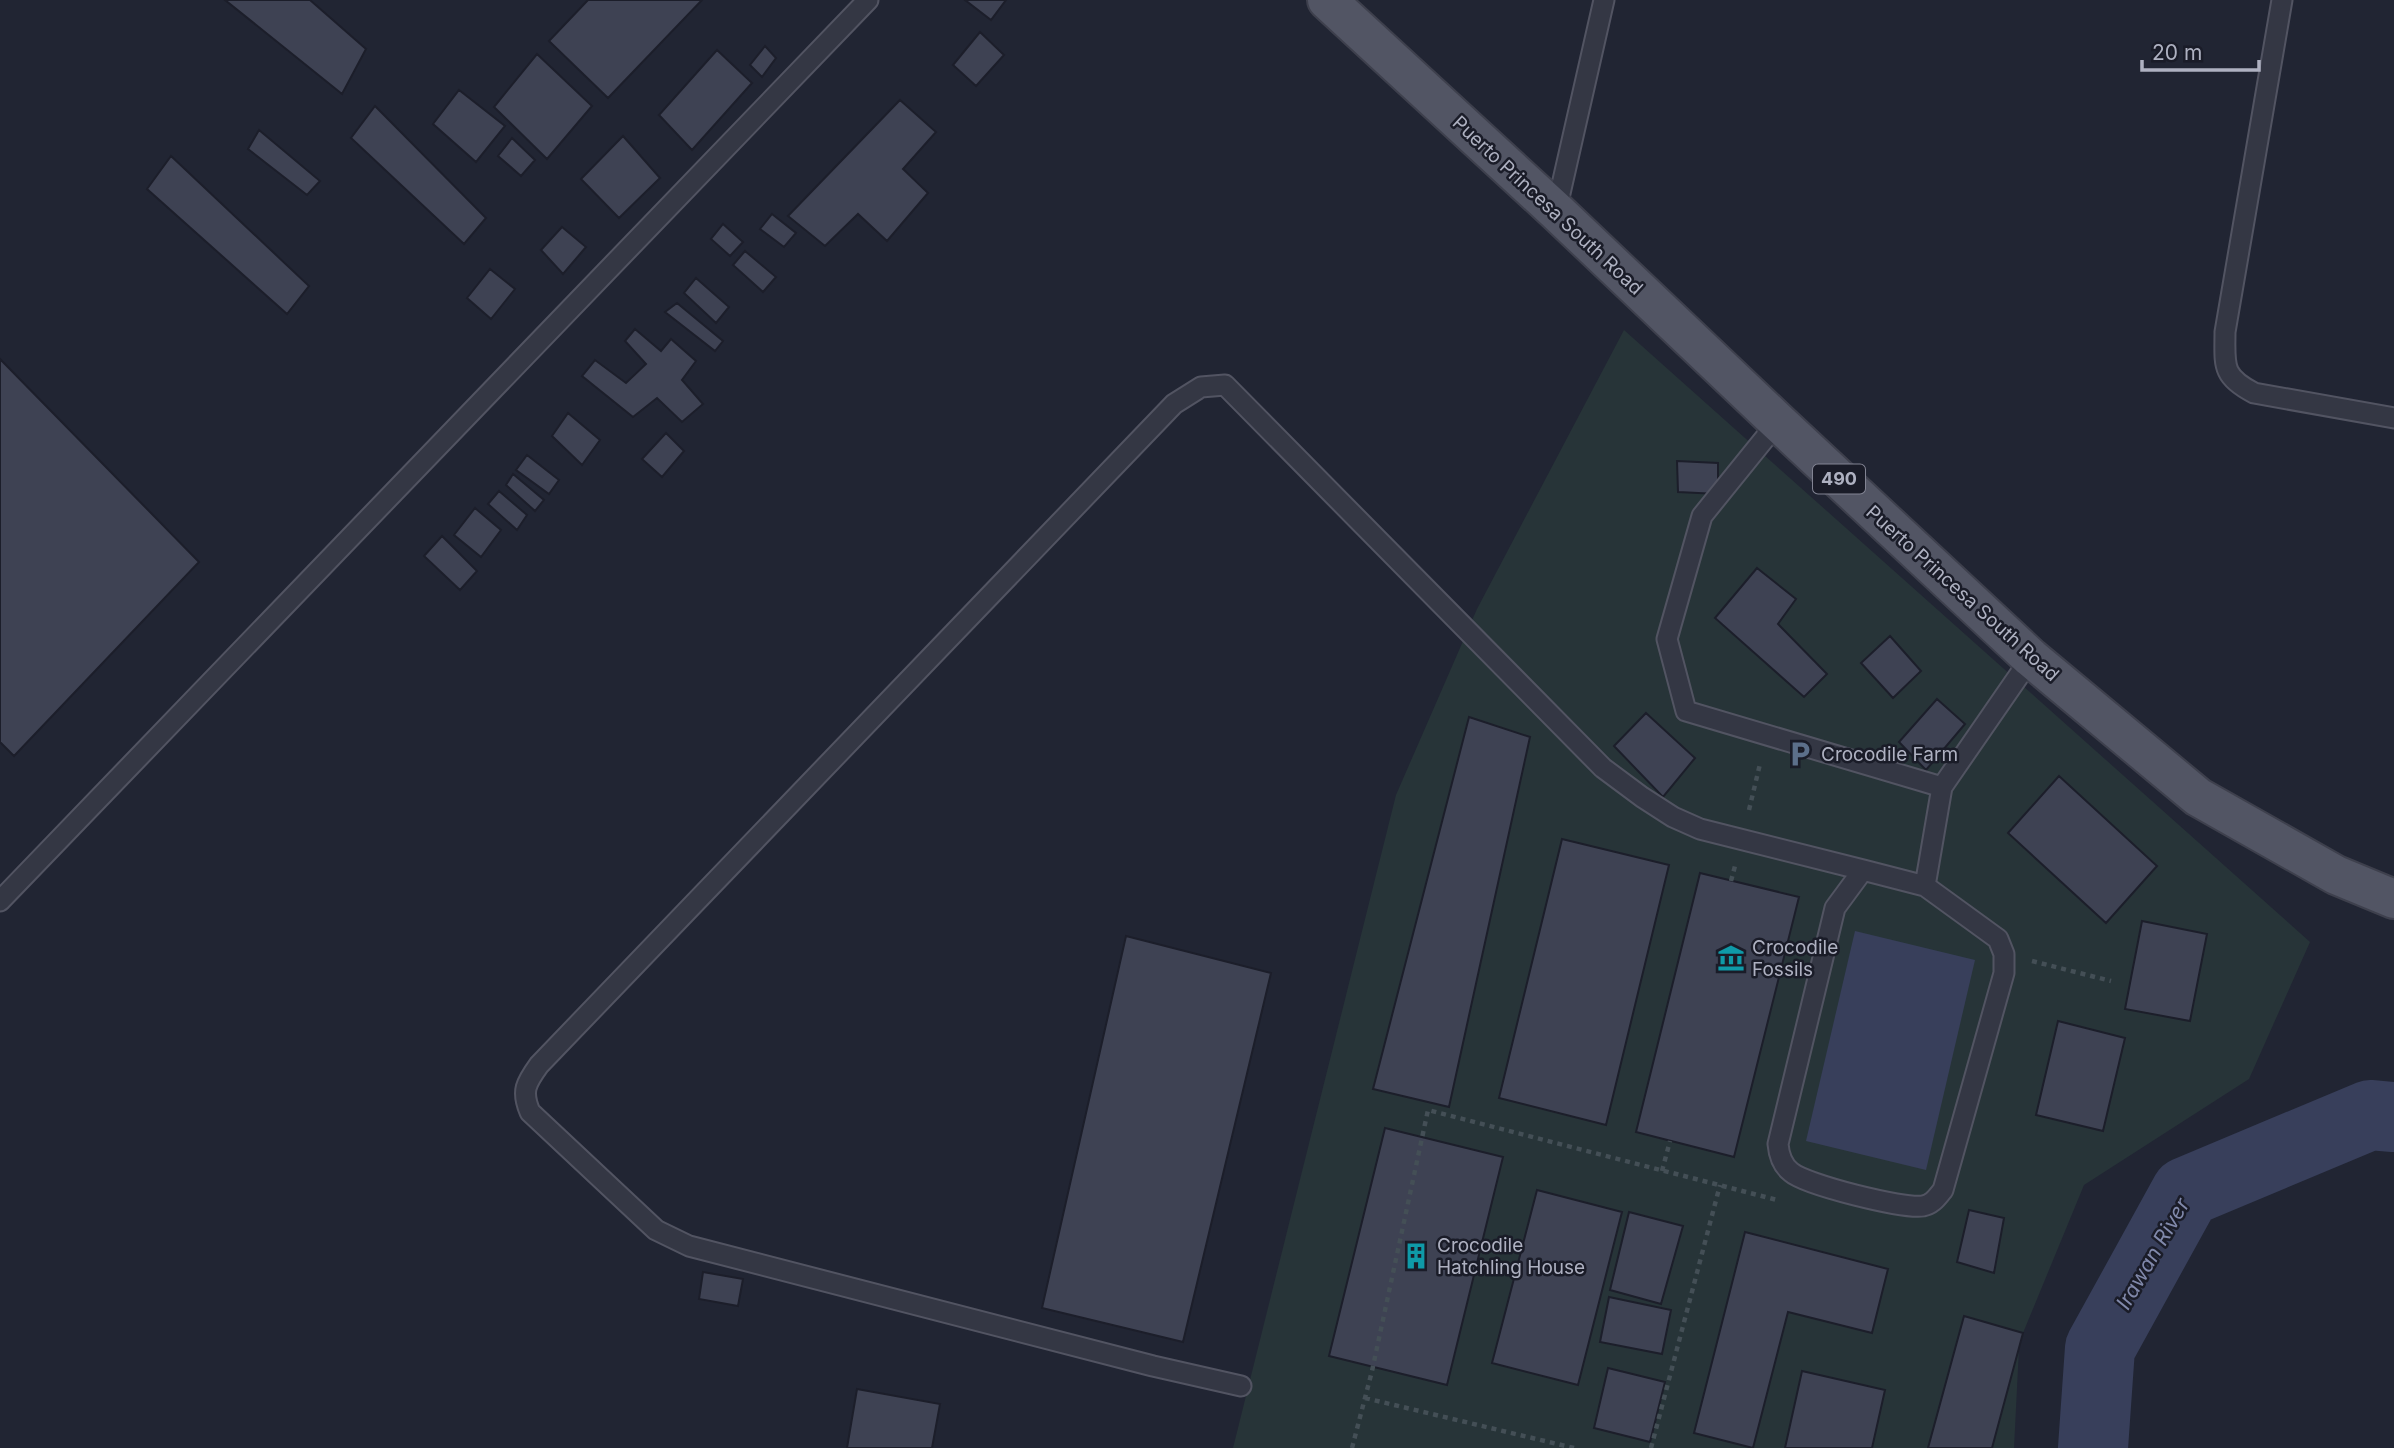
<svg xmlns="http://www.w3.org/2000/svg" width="2394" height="1448" font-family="Inter,sans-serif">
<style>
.green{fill:#273438}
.water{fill:#383f5b}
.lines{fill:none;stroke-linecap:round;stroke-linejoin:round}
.river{stroke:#383f5b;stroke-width:70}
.building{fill:#3e4253;stroke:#1c1e2a;stroke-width:2}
.lane-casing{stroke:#525462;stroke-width:23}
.primary-casing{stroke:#3e404d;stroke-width:42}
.path{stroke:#444f56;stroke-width:4.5;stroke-dasharray:5 5;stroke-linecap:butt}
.lane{stroke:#343744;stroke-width:19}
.primary{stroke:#525564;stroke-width:38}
.labels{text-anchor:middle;stroke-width:5;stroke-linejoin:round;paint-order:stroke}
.shield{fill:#1a1c28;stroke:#828493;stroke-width:2}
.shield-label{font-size:18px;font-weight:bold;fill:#aeb1c1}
.street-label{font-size:19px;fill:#aeb1c1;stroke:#1a1c28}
.poi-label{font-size:19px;fill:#aeb1c1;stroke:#1a1c28;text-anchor:start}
.water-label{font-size:21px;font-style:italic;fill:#8189ab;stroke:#1a1c28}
</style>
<rect width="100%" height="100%" fill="#212533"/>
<path class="green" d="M1624,330L2310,942L2249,1079L2084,1185L2023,1333L2019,1348L2014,1448H1233L1396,795L1477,609Z"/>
<path class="water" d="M1855,931L1975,960L1926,1170L1806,1141Z"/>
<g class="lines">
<path class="river" d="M2093,1448L2100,1348L2186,1192L2370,1115L2394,1117"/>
</g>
<path class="building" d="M225,0H310L366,49L342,94Z
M588,0H702L608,98L549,41Z
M965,0H1006L991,20Z
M980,32L1004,55L976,86L953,65Z
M765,46L776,58L762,77L750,65Z
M717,50L752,83L692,150L659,115Z
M537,54L592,106L547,159L494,107Z
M459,90L505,126L476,162L433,124Z
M900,100L936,132L903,169L928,193L887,241L858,214L825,246L788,216Z
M375,106L486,218L464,244L351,138Z
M259,130L320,181L307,195L248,149Z
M623,136L660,178L619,218L581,179Z
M512,138L535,160L521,176L498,156Z
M171,156L309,286L287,314L147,189Z
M772,214L796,233L784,247L760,229Z
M723,224L743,242L730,256L711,239Z
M562,227L586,247L563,274L541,250Z
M745,251L776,277L763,292L733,265Z
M490,269L515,289L491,319L467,298Z
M696,278L729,307L716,323L684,293Z
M677,303L723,341L715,351L665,312Z
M635,329L661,351L671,339L696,361L682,380L703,404L682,422L657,398L633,417L582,376L595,360L626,383L646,364L625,341Z
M0,359L199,562L14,756L0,742Z
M568,413L600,440L582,465L552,436Z
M666,433L684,451L662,477L642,459Z
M527,455L559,480L549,494L516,470Z
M1677,461L1718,463V494L1678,492Z
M513,474L544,500L535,511L506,485Z
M499,491L527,515L517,530L488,504Z
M475,508L501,530L481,557L454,535Z
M442,536L477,571L460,590L424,556Z
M1757,568L1796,599L1778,624L1827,674L1804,697L1715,618Z
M1890,636L1921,671L1893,698L1861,663Z
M1937,699L1965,724L1926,770L1899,742Z
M1646,713L1695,758L1663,797L1614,746Z
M1469,717L1530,737L1449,1107L1373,1089Z
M2059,776L2157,866L2106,923L2008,833Z
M1562,839L1669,865L1606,1125L1499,1098Z
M1700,873L1799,897L1734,1157L1636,1132Z
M2142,921L2207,934L2190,1021L2125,1009Z
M1126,936L1271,973L1183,1342L1042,1308Z
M2058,1021L2125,1038L2103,1131L2036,1115Z
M1385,1128L1503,1157L1447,1385L1329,1356Z
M1537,1190L1622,1212L1578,1385L1492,1363Z
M1969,1210L2004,1218L1994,1273L1957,1262Z
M1629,1212L1683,1226L1661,1304L1610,1290Z
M1745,1232L1888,1269L1872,1333L1788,1312L1753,1448L1694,1433Z
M703,1272L743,1279L738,1306L699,1299Z
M1609,1297L1671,1310L1662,1354L1600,1342Z
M1964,1316L2023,1333L1992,1448H1928Z
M1608,1368L1665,1382L1650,1442L1594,1428Z
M1802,1371L1885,1390L1872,1448H1785Z
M857,1389L940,1404L932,1448H847Z"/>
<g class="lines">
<g class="lane-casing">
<path id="lane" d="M2282,0L2225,332C2225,365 2221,376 2254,393L2394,418
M1556,211L1604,0
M1778,422L1702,516L1667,639L1686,711L1942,787
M1863,870L1925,886L1998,939L2004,954V973L1943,1190C1937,1197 1933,1204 1923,1206C1903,1209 1806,1185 1791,1172C1782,1165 1779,1155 1778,1144L1835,908Z
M1925,886L1942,787L2031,658
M0,901L868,0
M1241,1386L1153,1366L689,1246L656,1230L530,1112C521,1091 526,1083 539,1065L1174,404L1201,387L1225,385L1603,768L1642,797L1673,817L1700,829L1863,870"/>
</g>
<g class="primary-casing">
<path id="primary" d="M1327,0L1556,211L1778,422L2031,658L2198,797L2336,875L2394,899"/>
</g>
<path class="path" d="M1749,810L1760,764
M1731,881L1735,866
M2032,961L2111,981
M1662,1171L1670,1141
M1365,1398L1574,1448
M1352,1448L1372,1371L1428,1110L1777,1200
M1651,1448L1720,1185"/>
<use href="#lane" class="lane"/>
<use href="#primary" class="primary"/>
</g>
<defs>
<g id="parking-bare" transform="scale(2.1)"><path d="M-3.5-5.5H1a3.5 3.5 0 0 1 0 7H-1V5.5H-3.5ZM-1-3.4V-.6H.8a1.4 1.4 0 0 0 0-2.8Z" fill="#5c6f8a" stroke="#1a1c28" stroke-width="2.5" paint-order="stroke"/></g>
<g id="museum-bare" transform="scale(2.1)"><path d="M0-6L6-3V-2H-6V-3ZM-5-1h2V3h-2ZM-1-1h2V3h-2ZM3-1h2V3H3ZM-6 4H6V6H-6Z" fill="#0f9aa8" stroke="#1a1c28" stroke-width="2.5" paint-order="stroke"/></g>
<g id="building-bare" transform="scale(2.1)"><path d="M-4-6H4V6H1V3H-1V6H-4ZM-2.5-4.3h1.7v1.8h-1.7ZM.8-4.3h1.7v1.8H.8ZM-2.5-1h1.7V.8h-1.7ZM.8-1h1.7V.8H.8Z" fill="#0f9aa8" stroke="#1a1c28" stroke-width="2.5" paint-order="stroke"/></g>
</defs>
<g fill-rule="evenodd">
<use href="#parking-bare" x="1800" y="754"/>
<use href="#museum-bare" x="1731" y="958"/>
<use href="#building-bare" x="1416" y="1256"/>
</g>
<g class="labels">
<rect class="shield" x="1813" y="464.5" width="52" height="29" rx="5"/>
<g class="shield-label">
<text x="1839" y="485">490</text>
</g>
<g class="street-label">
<text transform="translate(1548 205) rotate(43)" y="7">Puerto Princesa South Road</text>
<text transform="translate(1963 593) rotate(42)" y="7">Puerto Princesa South Road</text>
</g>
<g class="poi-label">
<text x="1821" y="761">Crocodile Farm</text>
<text x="1752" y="954">Crocodile<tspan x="1752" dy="22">Fossils</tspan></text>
<text x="1437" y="1252">Crocodile<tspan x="1437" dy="22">Hatchling House</tspan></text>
</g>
<g class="water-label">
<text transform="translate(2153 1254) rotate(-60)" y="7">Irawan River</text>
</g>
</g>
<path d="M2142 60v10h117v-10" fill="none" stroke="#aeb1c1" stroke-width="3.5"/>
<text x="2152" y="60" font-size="21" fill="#aeb1c1" stroke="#1a1c28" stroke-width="5" paint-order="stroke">20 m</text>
</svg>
